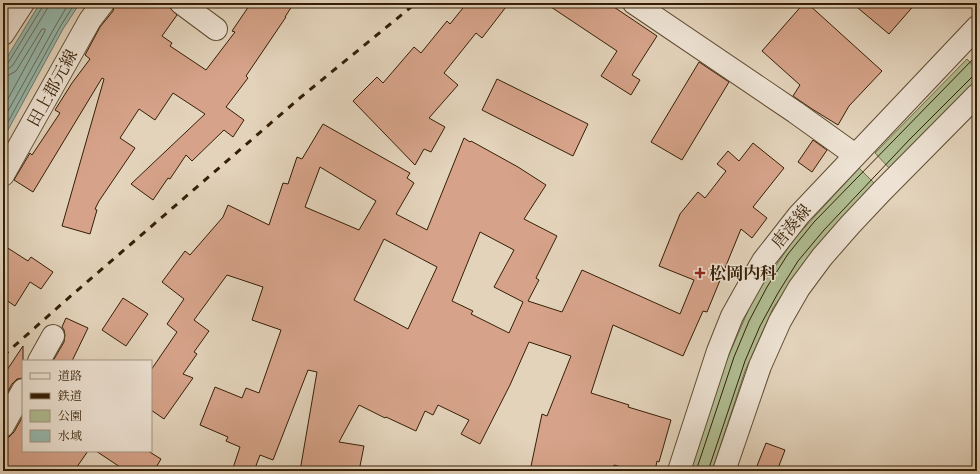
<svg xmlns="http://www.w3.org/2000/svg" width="980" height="474" font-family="'IM FELL Double Pica','Noto Serif JP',serif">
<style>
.green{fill:#b0bd92;stroke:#726e4b}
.water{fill:#96b8ad;stroke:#6f7b69}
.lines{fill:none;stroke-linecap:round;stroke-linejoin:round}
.shore{stroke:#666c58;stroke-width:1}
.building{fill:#d6a38a;stroke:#351f04;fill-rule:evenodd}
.minor-casing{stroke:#604c32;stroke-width:24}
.tertiary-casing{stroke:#604c32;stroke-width:24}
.minor{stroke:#ede2d3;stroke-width:22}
.tertiary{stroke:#ede2d3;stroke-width:22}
.tram{stroke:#351f04;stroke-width:1}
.rail{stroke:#351f04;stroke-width:3;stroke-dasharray:7 7;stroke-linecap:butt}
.poi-dot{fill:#8f2418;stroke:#ede2d3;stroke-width:1.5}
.labels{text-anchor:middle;stroke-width:3;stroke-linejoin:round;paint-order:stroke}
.street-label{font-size:17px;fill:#351f04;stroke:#ede2d3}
.poi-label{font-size:17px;font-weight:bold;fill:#351f04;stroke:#ede2d3;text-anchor:start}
</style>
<rect width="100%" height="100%" fill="#e3d3bb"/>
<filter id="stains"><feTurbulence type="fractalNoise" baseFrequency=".005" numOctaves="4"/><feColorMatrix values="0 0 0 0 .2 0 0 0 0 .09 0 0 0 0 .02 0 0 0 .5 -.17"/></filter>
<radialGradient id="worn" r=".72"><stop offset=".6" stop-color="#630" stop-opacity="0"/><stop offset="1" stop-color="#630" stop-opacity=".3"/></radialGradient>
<path class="green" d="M967,59L977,70V80L890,169L875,153Z
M859,168L875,184L812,252L773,308L745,371L712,471H689L725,364L754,297L795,238Z"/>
<path class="water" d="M40,3H80L63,29L3,139V64Z"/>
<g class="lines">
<path class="shore" d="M3,65H6L8,63L43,6V3
M3,70L8,69L13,65L47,9L49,3
M3,76L9,75L16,71L42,29H45V31L3,108
M3,120L56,25L69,3
M3,131L60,27L75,3"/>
</g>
<path class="building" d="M115,3H169L170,8L177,15L162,36L172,43L170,46L206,70L235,32L232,31L251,3H294L285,17H286L246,76L248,78L226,107L244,120L233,137L224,130L192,161L186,155L170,179L168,178L153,200L131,184L205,114L173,93L155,120L139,109L120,138L135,148L99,201L95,209L97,210L90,234L62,226L104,79L102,78L33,192L14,180L30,153L32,155L60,113L55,110L72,83L90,59L85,55L100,27L113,11Z
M467,3H509L482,38L476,33L444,73L458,85L429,118L445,127L431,152L424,149L415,165L353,101L377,77L383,83L414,47L421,53L447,21L450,24Z
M545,3H608L657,36L632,75L640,80L631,95L601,76L617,51Z
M804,3H807L882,71L849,106L838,125L812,109L793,96L800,85L762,51Z
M852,3H916L889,34Z
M699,62L729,82L682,160L651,142Z
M497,79L588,124L573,156L482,110Z
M323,124L410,173L407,178L414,183L396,214L427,230L464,138L470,142L471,141L518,167L546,185L524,219L557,236L536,278L539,280L528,301L562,312L582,270L680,314L694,280L659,266L680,214L698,192L705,198L726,171L717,164L728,151L739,161L753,143L784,168L753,207L767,218L752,238L741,229L707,312L703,311L683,356L613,325L591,393L629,405L628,407L671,420L659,462L657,461L655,471H635L614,465L613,471H530L542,414L547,416L571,356L529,342L510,385L480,444L461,434L469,420L438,405L433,415L425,411L416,431L386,417L385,418L359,405L339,442L364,446L359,471H300L317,372L308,370L273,460L260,455L254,471H232L240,447L226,441L228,437L200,425L215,387L242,398L246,388L259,393L281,330L252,320L263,287L227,275L194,320L209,331L194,352L197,354L183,374L193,378L164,419L151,410V370L177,332L167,324L184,299L162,282L185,251L190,255L223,217L228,205L269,225L283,183L288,184L297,157L302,159ZM320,167L376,201L359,230L305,207ZM480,232L514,250L494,287L523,302L509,333L471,314L473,311L452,301ZM384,239L437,267L408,329L354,300Z
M813,140L827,150L812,172L798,162Z
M3,245L28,261L31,257L53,272L41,289L30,282L15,306L3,298Z
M123,298L148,314L126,346L102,330Z
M66,318L88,328L72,361H53L64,342L65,335L64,330L62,327Z
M23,346V378L17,379L12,384L3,400V376Z
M23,416V451H88L74,471H3V438L9,437L14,432Z
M766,443L785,450L777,471H755Z
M96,451H148L161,459L154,471H126Z"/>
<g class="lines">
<g class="minor-casing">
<path id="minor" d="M181,3L216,29
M634,3L795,112L855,155
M3,34L23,3
M3,175L90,20L103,3
M39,361L53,336
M3,426L23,390"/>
</g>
<g class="tertiary-casing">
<path id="tertiary" d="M679,471L718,351L732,316L756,273L763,261L799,215L977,27
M724,471L760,366L780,321L799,288L822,257L850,225L882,191L977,95"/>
</g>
<use href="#minor" class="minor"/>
<use href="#tertiary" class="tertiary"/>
<path class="tram" d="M696,471L734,357L749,321L767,287L788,254L814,222L977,55
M708,471L745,361L760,326L778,293L798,261L824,230L910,139L977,72"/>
<path class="rail" d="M3,356L65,301L301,97L416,3"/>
</g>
<path class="poi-dot" d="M698 267h4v4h4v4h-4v4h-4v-4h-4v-4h4z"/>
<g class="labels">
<g class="street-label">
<text transform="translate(52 88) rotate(-61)" y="6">田上郡元線</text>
<text transform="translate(791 226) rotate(-51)" y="6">唐湊線</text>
</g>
<g class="poi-label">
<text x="709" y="279">松岡内科</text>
</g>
</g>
<rect width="980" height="474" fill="none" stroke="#e3d3bb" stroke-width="16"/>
<rect x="4" y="4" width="972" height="466" fill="none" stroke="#351f04" stroke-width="2"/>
<rect x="8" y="8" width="964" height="458" fill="none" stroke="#351f04"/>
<rect x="22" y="360" width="130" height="92" fill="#ede2d3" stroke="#a39480"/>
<rect x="30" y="373" width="20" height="6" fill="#ede2d3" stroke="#a39480"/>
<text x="58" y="380" font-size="12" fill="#351f04">道路</text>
<rect x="30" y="393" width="20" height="6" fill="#351f04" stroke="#a39480"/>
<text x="58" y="400" font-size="12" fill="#351f04">鉄道</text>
<rect x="30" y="410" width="20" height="12" fill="#b0bd92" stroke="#a39480"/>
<text x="58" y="420" font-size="12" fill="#351f04">公園</text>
<rect x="30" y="430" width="20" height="12" fill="#96b8ad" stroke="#a39480"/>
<text x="58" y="440" font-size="12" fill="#351f04">水域</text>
<rect width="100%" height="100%" filter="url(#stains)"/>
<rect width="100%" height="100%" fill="url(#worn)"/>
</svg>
